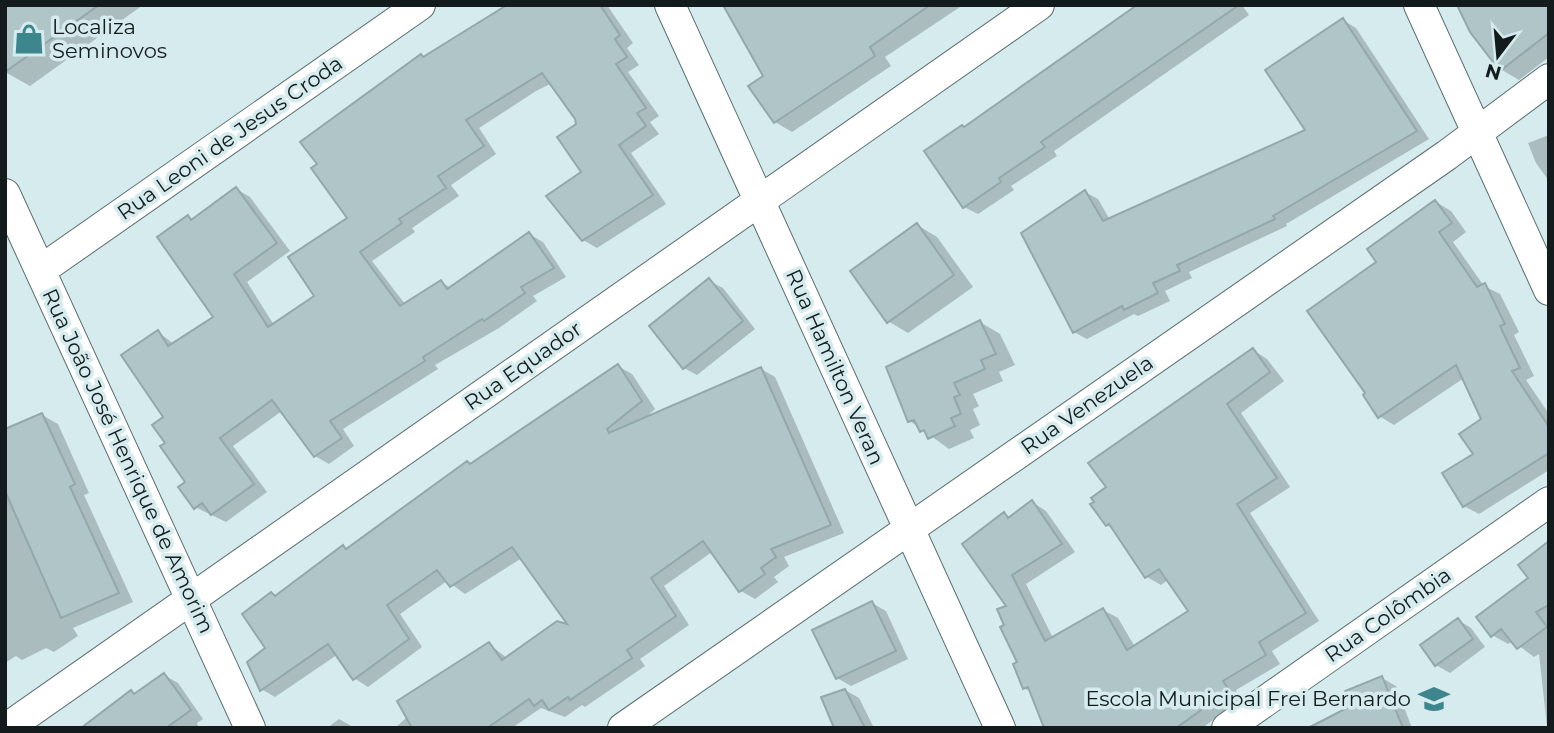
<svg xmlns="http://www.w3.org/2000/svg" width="1554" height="733" font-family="Montserrat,sans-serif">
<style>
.shadow{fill:#0003}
.building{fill:#b0c5c8;stroke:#93a8ab;stroke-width:2}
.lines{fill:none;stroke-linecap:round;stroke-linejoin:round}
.minor-casing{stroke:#5a6e70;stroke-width:32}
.minor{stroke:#fff;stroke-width:30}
.labels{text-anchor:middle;stroke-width:7;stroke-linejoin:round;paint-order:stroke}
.poi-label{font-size:21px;fill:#131b1c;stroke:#d5ebed;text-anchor:start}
.street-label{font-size:21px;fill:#131b1c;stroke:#d5ebed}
</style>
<rect width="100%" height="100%" fill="#d5ebed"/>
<path class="shadow" d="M5,5H143L30,86L5,72Z
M511,5H607L633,43L627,48L639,65L628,72L659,116L650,122L659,134L631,153L666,204L597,248L583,240L584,173L577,118L552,83L536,91L479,128L496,154L451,185L459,196L412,228L415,232L372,261L405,304L441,282L451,288L529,234L543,242L566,277L533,296L537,301L499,328L435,365L438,369L343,429L354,446L329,464L315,456L282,411L233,446L267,492L226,522L195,507L167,443L158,332L174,344L216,317L188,217L194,220L236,189L250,197L290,251L247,282L274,325L316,297L421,56L425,58Z
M810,5H963L885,57L891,66L792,132L775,122L765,77Z
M1141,5H1242L1249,15L1054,151L1057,156L1011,186L1014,190L978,214L964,207Z
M1549,5V57L1519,80L1502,70Z
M1343,20L1356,28L1429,139L1286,224L1287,226L1189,272L1192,278L1165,291L1170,301L1138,316L1134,314L1087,339L1074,332L1085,192L1098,199L1110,220L1308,131Z
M1549,135V181L1536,163L1528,143Z
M1436,202L1451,211L1466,232L1453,242L1484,286L1500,294L1519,332L1514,335L1534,376L1526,380L1549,414V470L1479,514L1464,506L1483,419L1464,378L1394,425L1379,416L1378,262Z
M917,225L937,237L973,287L908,333L888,321Z
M709,281L723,288L755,329L697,375L684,368Z
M980,322L1000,334L1015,365L999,372L1003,381L973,394L979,406L973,409L980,425L970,430L974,438L949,449L910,421Z
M1253,350L1267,359L1284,381L1241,413L1290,487L1250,513L1319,621L1272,651L1280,664L1236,690L1242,699L1202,728H1046L1031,692L1024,688L1006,625L1005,514L1011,518L1032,502L1046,511L1075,552L1026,584L1053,638L1103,610L1118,618L1135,647L1190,611L1168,580L1161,585L1147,577L1115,530L1107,525L1109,487Z
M618,366L632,374L655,409L644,419L761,369L775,377L844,533L784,557L789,566L774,577L778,582L755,599L741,591L712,552L664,586L689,625L640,659L645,666L585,707L582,705L565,717L541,708L512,728H395L489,644L507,658L571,627L522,558L465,594L447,581L400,614L422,647L368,687L354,678L337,655L275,697L261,689L277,597Z
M42,415L58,424L89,493L84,495L133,602L73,628L78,636L54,652L46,648L22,660L16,656L5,663V431Z
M1549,544V728H1545L1547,727L1539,654L1534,657L1513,641L1508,644L1492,635L1531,578Z
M872,603L886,611L908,659L851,686L837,678Z
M1458,620L1471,628L1485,647L1450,673L1436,665L1422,646Z
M164,675L178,683L203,719L197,723L199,728H84L131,692L136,695Z
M1382,678L1396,686L1412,728H1312L1351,708Z
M845,690L859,698L874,728H836Z
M339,719L353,727L354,728H327Z"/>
<path class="building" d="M5,5H99L5,72Z
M507,5H600L620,35L615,39L627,57L616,64L646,108L637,113L646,126L619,145L653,195L582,241L546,196L581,172L557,137L576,124L575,119L542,73L466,120L484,146L438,176L446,188L399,219L402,223L360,252L400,306L441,280L447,289L529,232L554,268L521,287L525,293L484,321L482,319L423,357L425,361L330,421L342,438L314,457L272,400L220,438L254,484L211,515L202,503L194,509L178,487L185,482L160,446L165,443L152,425L163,417L121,355L158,330L168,346L213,317L157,237L188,215L191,220L236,187L277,243L234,274L268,327L314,296L288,257L347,218L311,168L317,164L300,142L421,54L423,57Z
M723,5H930L870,47L875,56L774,123L748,86L763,76Z
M1137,5H1239L1041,142L1045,147L999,178L1001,182L963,208L924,151L962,125L964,127Z
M1457,5H1549V33L1500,71L1470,32Z
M1343,18L1417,131L1273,216L1275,219L1177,265L1180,271L1153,283L1158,293L1124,310L1122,306L1073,333L1021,233L1085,190L1103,221L1305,130L1265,70Z
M1435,200L1452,223L1439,232L1477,287L1485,283L1505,324L1500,326L1520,368L1512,371L1549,427V453L1463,507L1442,473L1473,454L1459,434L1481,419L1456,365L1378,418L1363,395L1365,393L1307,311L1376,262L1367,249Z
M917,223L954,275L887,323L850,271Z
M709,278L743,321L683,369L649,326Z
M980,320L996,354L981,360L985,369L954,383L960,395L954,397L961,414L951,418L955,426L928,439L924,430L920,432L914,420L908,422L886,367Z
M1253,348L1270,372L1227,404L1277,478L1237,504L1306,613L1259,642L1266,655L1223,681L1229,690L1176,728H1044L1028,687L1023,689L1013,664L1017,662L1000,627L1004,625L997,609L1006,606L962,544L1004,512L1008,518L1032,500L1062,544L1012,575L1045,641L1103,608L1127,650L1188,611L1159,569L1145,578L1109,524L1106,526L1090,504L1094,502L1091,498L1106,487L1088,463Z
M618,364L642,401L607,429L609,433L761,367L831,525L771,549L776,557L761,568L765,574L739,592L703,541L651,578L676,616L627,650L632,658L570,700L568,697L549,710L542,700L534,706L529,699L487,728H412L397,701L489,642L502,660L557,621L567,624L512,547L450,587L437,570L387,605L409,639L353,680L328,644L260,691L247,662L265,648L242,614L271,592L275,596L343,545L346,549L467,461L470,464Z
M42,413L75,484L70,487L119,593L61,618L5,491V429Z
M1549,541V605L1536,612L1547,627L1517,649L1501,629L1491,637L1476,617L1528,578L1518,565Z
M872,601L896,651L836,679L812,630Z
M1458,618L1473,639L1435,666L1420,645Z
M164,673L191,710L166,728H81L131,690L134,694Z
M1382,676L1403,728H1308L1349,707L1345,691Z
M845,689L865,728H834L821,697Z"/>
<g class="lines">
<g class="minor-casing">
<path id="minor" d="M670,5L1000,728
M1419,5L1549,290
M5,194L250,728
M41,270L420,5
M7,728L1039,5
M623,728L1447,155L1549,79
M1227,728L1549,502"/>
</g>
<use href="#minor" class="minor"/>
</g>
<defs>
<g id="shop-bare" transform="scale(2.415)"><path d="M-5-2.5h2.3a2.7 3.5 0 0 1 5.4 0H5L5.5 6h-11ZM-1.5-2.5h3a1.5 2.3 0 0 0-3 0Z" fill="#3e868d" stroke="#d5ebed" stroke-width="2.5" paint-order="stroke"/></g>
<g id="school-bare" transform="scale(2.415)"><path d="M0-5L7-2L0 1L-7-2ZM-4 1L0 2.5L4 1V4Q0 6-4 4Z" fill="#3e868d" stroke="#d5ebed" stroke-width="2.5" paint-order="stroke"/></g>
</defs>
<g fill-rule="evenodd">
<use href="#shop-bare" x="29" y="39"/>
<use href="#school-bare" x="1434" y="699"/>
</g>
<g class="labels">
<g class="poi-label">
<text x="52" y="34">Localiza<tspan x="52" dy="24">Seminovos</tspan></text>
<text x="1411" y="706" text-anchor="end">Escola Municipal Frei Bernardo</text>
</g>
<g class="street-label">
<text transform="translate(230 138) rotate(-35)" y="7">Rua Leoni de Jesus Croda</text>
<text transform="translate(523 366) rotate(-35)" y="7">Rua Equador</text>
<text transform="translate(835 367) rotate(66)" y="7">Rua Hamilton Veran</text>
<text transform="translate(1087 405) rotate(-35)" y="7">Rua Venezuela</text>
<text transform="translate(128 461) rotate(65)" y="7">Rua João José Henrique de Amorim</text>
<text transform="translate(1388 615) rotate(-35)" y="7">Rua Colômbia</text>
</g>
</g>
<rect width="1554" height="733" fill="none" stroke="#131b1c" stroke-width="14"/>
<g transform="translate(1498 56) rotate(196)" stroke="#d5ebed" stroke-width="5" paint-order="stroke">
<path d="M0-5L12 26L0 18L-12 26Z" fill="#131b1c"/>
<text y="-10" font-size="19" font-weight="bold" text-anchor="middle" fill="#131b1c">N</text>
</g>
</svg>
